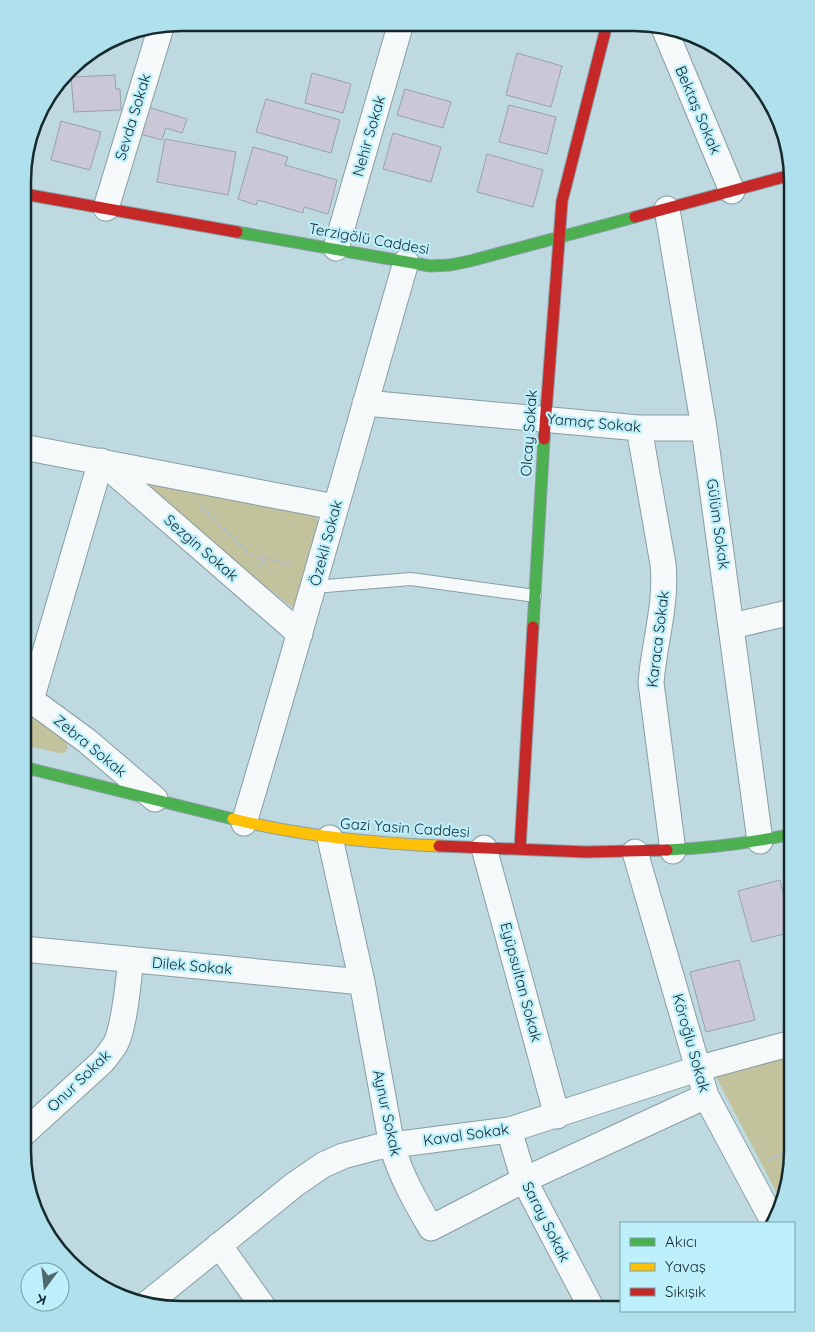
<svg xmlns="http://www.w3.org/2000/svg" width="815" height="1332" font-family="Quicksand,sans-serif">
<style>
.green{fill:#c2c29c}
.building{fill:#cac7d7;stroke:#9aa0a8}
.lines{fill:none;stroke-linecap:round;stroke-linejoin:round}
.lane-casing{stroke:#889ea2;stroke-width:14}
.street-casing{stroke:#889ea2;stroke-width:27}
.fast-casing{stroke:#889ea2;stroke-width:13}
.slow-casing{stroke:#889ea2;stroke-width:13}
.jam-casing{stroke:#889ea2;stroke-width:13}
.path{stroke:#b2bdc0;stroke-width:3;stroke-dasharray:5 2.5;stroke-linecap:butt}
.lane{stroke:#f5f9fa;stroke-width:12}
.street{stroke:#f5f9fa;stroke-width:25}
.fast{stroke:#4caf50;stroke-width:11}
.slow{stroke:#ffc107;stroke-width:11}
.jam{stroke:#c62828;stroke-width:11}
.labels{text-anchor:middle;stroke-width:4.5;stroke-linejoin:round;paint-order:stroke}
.street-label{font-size:15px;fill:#162a2e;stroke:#bdf0fb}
.rim{fill:none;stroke:#162a2e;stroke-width:2.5}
</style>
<rect width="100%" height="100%" fill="#bedae0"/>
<path class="green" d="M161,485L314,515L319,522V528L297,611L147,493V488L151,486Z
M23,708C36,717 67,733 68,749L64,753H60L23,745Z
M792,1055V1161L782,1203L715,1075Z"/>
<path class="building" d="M456,23H476L475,29Z
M517,53L562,66L551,107L506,95Z
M312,73L351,84L343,113L305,103Z
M115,75L116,89H120L121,110L74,112L71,77Z
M405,89L451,102L443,128L397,115Z
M266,99L340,120L331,153L256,132Z
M509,105L556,117L547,154L499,142Z
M148,107L187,119L182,133L166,128L162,140L140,134Z
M61,121L101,132L90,170L51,160Z
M393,133L441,147L431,182L383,169Z
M165,139L236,152L228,195L157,182Z
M253,147L288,157L285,165L337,180L328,214L304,207L303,213L258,200L256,205L238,199Z
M487,154L543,170L533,207L477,192Z
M780,880L792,932L752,942L738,891Z
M739,960L755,1020L706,1032L690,972Z"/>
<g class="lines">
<g class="lane-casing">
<path id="lane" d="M314,587L411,579L535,596"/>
</g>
<g class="street-casing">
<path id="street" d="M664,28L732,191
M106,208L161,27
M667,209L704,428L760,841
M336,248L401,23
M365,403L639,428H704
M639,428L663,564C667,606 654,642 651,683L673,851
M23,447L335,507
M732,626L792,612
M23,694L87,741L155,799
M31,700L101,461L300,634
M244,823C300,636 352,449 406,262
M330,838L362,982L392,1146C401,1176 415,1201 431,1228L524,1180L706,1096
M484,848L557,1116
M635,852L706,1096L774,1223
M23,949L362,982
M509,1130L524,1180L592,1309
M23,1134L102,1062C107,1056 112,1050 116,1043C125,1024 128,982 131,960
M219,1245L264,1308
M148,1303L294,1185L323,1165L343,1156L377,1147L509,1130L700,1068L792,1043"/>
</g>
<g class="fast-casing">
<path id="fast" d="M237,232L430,266L450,265L470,261L635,217
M533,627L544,439
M23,767L233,819
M667,850C710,848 751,843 792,834"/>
</g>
<g class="slow-casing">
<path id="slow" d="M233,819C302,836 368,843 439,846"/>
</g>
<g class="jam-casing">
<path id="jam" d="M24,194L237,232
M635,217L791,175
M544,439L562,201L607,24
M439,846L586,852L667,850
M520,849L533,627"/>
</g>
<path class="path" d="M201,507L249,554L294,566
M258,567L266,558
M768,1161L792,1149"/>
<use href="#lane" class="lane"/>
<use href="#street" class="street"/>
<use href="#fast" class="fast"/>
<use href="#slow" class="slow"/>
<use href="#jam" class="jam"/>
</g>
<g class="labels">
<g class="street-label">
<text transform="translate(698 110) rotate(67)" y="5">Bektaş Sokak</text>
<text transform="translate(133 117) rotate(-73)" y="5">Sevda Sokak</text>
<text transform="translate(369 136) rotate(-74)" y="5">Nehir Sokak</text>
<text transform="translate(369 239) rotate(10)" y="5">Terzigölü Caddesi</text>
<text transform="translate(594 423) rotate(5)" y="5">Yamaç Sokak</text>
<text transform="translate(529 433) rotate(-86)" y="5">Olcay Sokak</text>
<text transform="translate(718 524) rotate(82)" y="5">Gülüm Sokak</text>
<text transform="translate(326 543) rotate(-75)" y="5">Özekli Sokak</text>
<text transform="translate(201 548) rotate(41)" y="5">Sezgin Sokak</text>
<text transform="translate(658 639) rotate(-83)" y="5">Karaca Sokak</text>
<text transform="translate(90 746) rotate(39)" y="5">Zebra Sokak</text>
<text transform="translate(405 828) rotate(4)" y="5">Gazi Yasin Caddesi</text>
<text transform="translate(192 966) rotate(5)" y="5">Dilek Sokak</text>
<text transform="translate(521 982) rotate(75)" y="5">Eyüpsultan Sokak</text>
<text transform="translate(691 1043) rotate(74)" y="5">Köroğlu Sokak</text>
<text transform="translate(79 1081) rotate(-44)" y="5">Onur Sokak</text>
<text transform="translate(387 1113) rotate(78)" y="5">Aynur Sokak</text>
<text transform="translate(466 1135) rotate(-8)" y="5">Kaval Sokak</text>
<text transform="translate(546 1222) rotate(63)" y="5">Saray Sokak</text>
</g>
</g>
<path d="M0 0H815V1332H0ZM181 31H634A150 150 0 0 1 784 181V1151A150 150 0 0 1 634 1301H181A150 150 0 0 1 31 1151V181A150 150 0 0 1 181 31Z" fill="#b0e0eb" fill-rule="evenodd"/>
<path class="rim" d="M181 31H634A150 150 0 0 1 784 181V1151A150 150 0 0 1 634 1301H181A150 150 0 0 1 31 1151V181A150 150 0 0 1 181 31Z"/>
<rect x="620" y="1222" width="175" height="90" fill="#bdf0fb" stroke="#7aa1a9"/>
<rect x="630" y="1238" width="25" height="8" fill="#4caf50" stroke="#7aa1a9"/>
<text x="665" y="1247" font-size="15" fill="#162a2e">Akıcı</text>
<rect x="630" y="1263" width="25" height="8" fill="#ffc107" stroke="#7aa1a9"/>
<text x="665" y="1272" font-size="15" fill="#162a2e">Yavaş</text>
<rect x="630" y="1288" width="25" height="8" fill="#c62828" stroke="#7aa1a9"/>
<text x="665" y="1297" font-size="15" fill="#162a2e">Sıkışık</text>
<g transform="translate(45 1287) rotate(195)"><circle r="24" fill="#bdf0fb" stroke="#7aa1a9"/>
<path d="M0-4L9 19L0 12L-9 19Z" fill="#51686c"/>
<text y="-8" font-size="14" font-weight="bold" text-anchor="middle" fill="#162a2e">K</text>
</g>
</svg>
